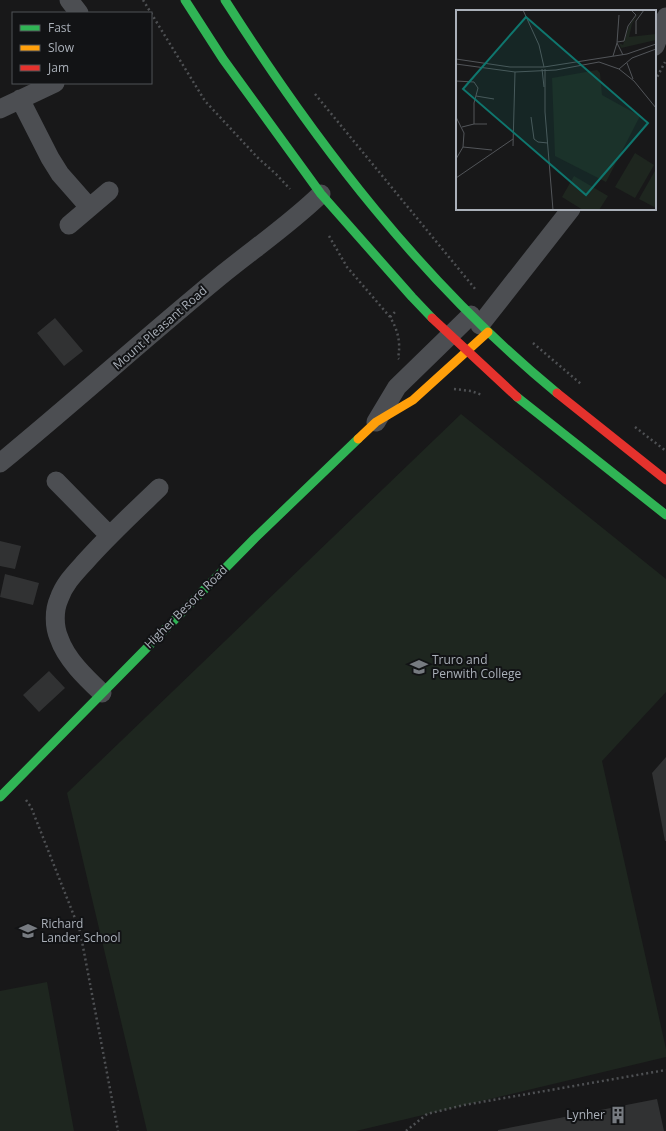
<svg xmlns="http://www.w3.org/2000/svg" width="666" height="1131" font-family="'Open Sans',sans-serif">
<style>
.green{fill:#1e261f}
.building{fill:#313233}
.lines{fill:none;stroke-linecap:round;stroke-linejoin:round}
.path{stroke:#4e5053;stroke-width:2.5;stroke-dasharray:2 3;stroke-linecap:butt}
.street{stroke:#4c4e52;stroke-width:19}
.fast{stroke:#30b455;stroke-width:9}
.slow{stroke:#ff9f0a;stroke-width:9}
.jam{stroke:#e5322d;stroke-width:9}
.labels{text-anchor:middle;stroke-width:4;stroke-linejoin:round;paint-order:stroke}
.street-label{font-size:12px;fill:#aab0b9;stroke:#121315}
.poi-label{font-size:12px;fill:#aab0b9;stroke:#121315;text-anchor:start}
.inset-road{fill:none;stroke:#525559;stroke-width:1}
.view{fill:#0f766e;fill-opacity:0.15;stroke:#0f766e;stroke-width:2}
.inset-edge{fill:none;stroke:#aab0b9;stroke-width:2}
</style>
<rect width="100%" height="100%" fill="#181819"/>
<path class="green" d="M461,414L666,579V692L602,761L666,1049V1057L356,1131H147L67,793Z
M47,982L74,1131H0V991Z"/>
<path class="building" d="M55,318L83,351L64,366L37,333Z
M0,541L21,546L15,569L0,566Z
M5,574L39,583L33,605L0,597Z
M49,671L65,688L39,712L23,695Z
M666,757V841H665L652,773Z
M657,1099L664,1131H498V1130Z"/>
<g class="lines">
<path class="path" d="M143,0L151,13
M151,13L205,101L258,158L276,174L290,189
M655,81L665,62
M315,94L476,290
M329,236L347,267L390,317C398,330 401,343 398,358L399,359
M390,317L397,310
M533,343L581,384
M454,389L471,391L482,395
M635,427L666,451
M26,800L31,807L80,931L118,1131
M406,1131L427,1114L464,1105L666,1070"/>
<path class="street" d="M69,0L79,13
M655,46L666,17
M20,99L50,158L60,174L89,207
M0,109L55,83
M69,225L109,191
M480,325L571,209
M376,422L397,387L471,315
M0,463C73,403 144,339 218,278C252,250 289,225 321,194
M56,481L109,535
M102,693C86,678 66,659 59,638C54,626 54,610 59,599C64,584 75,573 85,562C109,535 134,512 159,488"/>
<path class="fast" d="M185,0L223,59L321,194L412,297L432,318
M225,0C318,146 423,283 557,393
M517,397L666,515
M0,797L255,538L358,439"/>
<path class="slow" d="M358,439L376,422L413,400L488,332"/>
<path class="jam" d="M432,318L517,397
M557,393L666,480"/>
</g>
<defs>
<g id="university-bare" transform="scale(1.38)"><path d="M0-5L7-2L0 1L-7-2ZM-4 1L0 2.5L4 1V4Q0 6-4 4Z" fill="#777b81" stroke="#121315" stroke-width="2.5" paint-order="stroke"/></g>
<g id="school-bare" transform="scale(1.38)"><path d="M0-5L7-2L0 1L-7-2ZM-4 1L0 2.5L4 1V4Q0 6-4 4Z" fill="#777b81" stroke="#121315" stroke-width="2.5" paint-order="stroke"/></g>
<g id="building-bare" transform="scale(1.38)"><path d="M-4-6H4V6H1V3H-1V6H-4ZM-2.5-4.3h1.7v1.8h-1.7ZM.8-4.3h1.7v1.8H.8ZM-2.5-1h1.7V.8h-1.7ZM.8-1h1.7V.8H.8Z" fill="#777b81" stroke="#121315" stroke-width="2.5" paint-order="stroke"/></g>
</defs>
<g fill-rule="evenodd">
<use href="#university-bare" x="419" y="667"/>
<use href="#school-bare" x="28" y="931"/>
<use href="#building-bare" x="618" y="1115"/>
</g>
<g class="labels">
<g class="street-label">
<text transform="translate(160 328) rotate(-41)" y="4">Mount Pleasant Road</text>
<text transform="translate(186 607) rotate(-45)" y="4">Higher Besore Road</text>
</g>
<g class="poi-label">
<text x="432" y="664">Truro and<tspan x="432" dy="14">Penwith College</tspan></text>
<text x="41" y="928">Richard<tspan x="41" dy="14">Lander School</tspan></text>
<text x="605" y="1119" text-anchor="end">Lynher</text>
</g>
</g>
<g transform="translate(456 10)">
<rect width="200" height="200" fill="#181819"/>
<path d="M185,0L176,14L173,27L200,24V30L165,38L163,33L167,35L173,16ZM141,60L144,63L146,85L184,106L150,172L99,146L96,68ZM179,143L198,155L179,188L159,177ZM200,159V198L183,189ZM118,166L152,186L143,200H127L106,187Z" fill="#1e261f"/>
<path class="inset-road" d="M67,0L83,35L88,57M180,24V11L188,0M161,32L168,31L172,16L180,5L176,1M161,33L163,5M157,46L161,33L167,45M0,49L54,57H88L171,44L200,34M171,53L177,69M0,54L59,62L100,60L143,52L163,59L176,48L200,39M86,59L88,77M89,59V102L97,200M163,59L178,71L200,98M0,71L18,72L22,78L18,93V114L6,117M20,86L38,89M0,107L8,123L7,137L0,149M75,107L78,129L82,132L92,133M18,114H31M57,136L59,62M7,137L36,140M0,168L57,129"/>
<path class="view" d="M70,7L192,113L130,185L7,79Z"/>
<rect width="200" height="200" class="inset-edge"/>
</g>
<rect x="12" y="12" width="140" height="72" fill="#121315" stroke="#4f5257"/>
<rect x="20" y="25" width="20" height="6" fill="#30b455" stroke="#4f5257"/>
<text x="48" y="32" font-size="12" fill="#aab0b9">Fast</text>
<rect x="20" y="45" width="20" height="6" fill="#ff9f0a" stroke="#4f5257"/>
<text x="48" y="52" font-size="12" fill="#aab0b9">Slow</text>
<rect x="20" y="65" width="20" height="6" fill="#e5322d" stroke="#4f5257"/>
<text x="48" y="72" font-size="12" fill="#aab0b9">Jam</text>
</svg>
